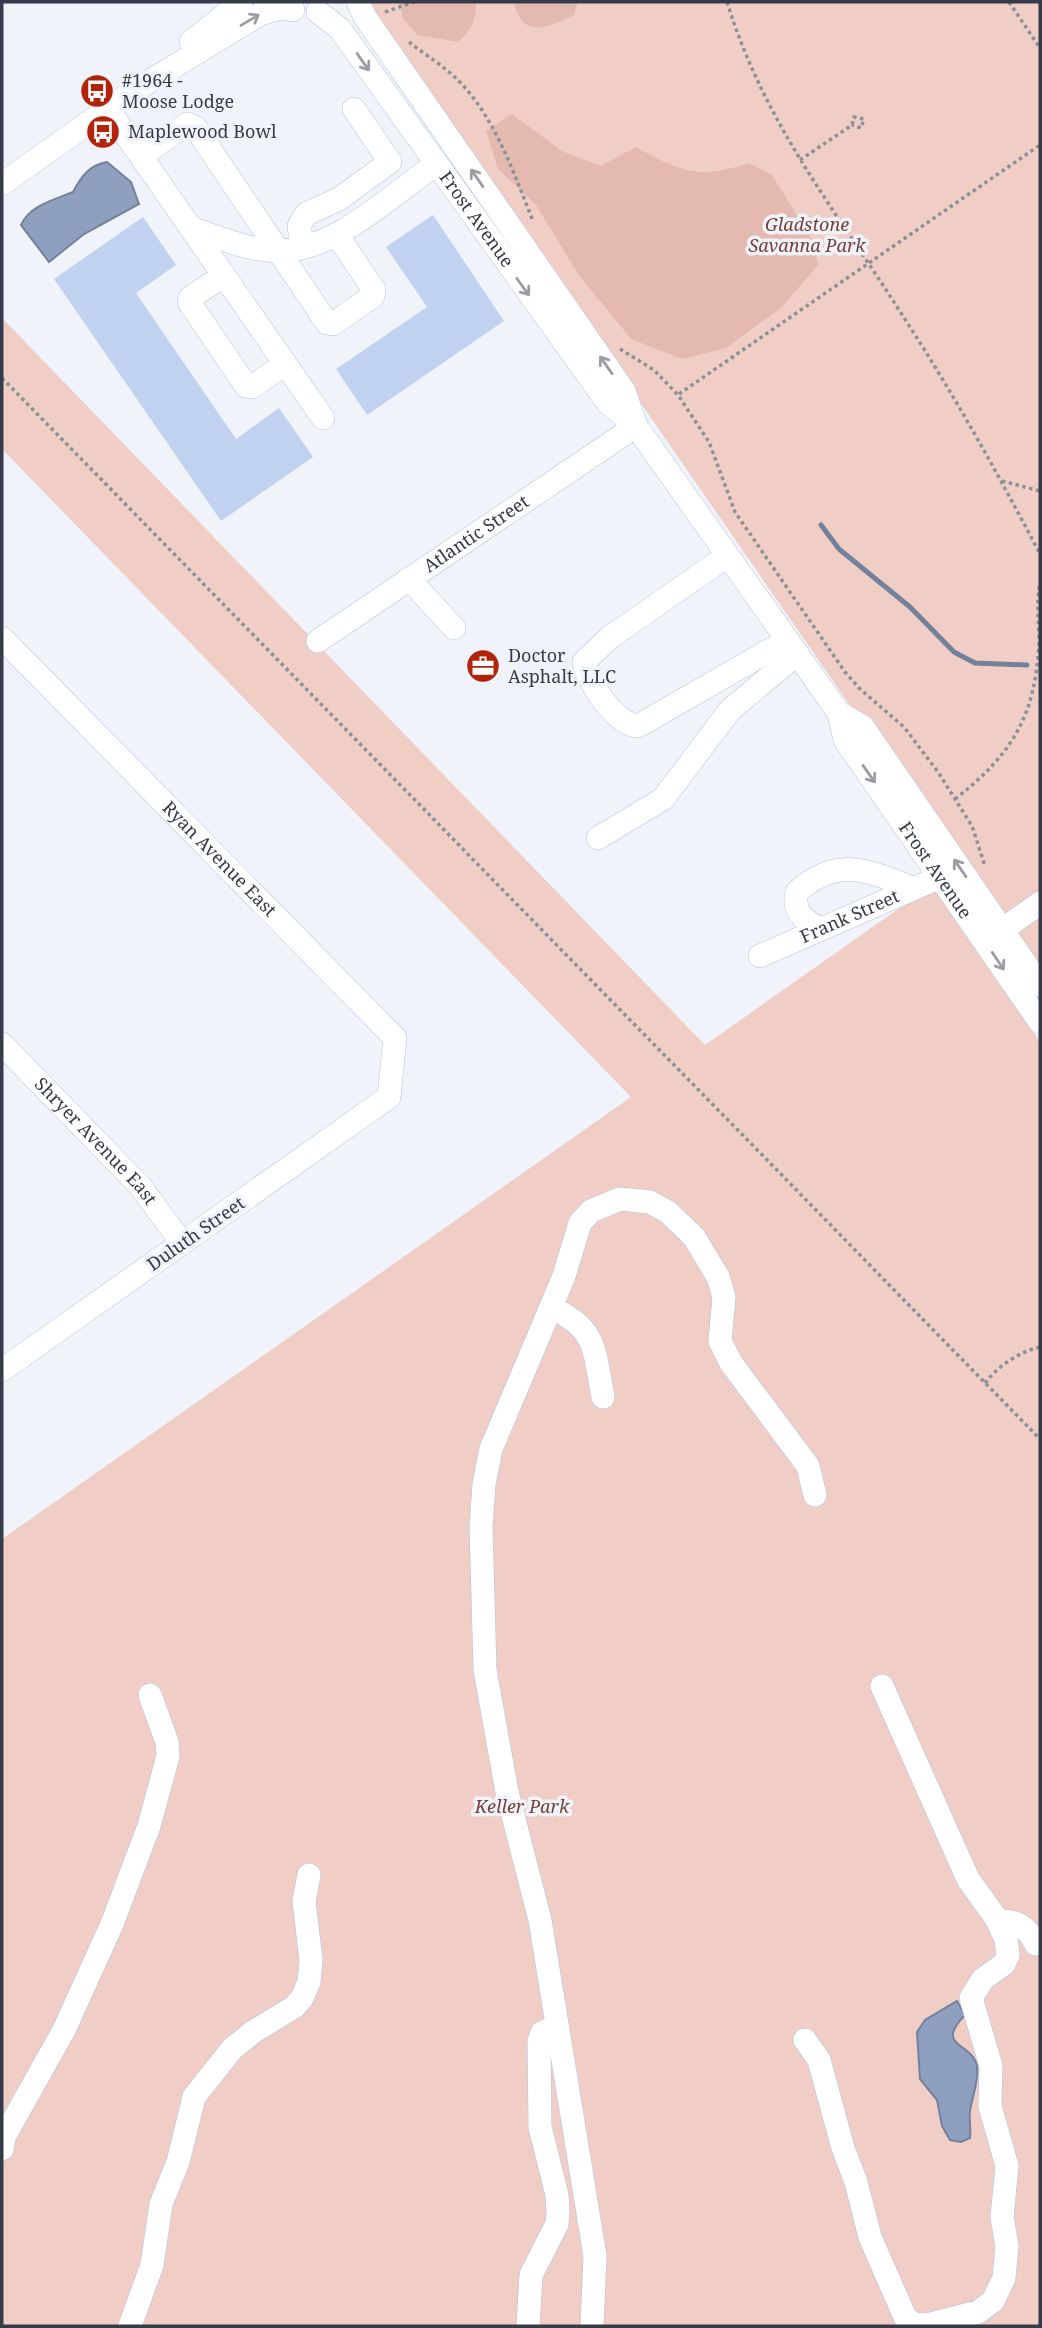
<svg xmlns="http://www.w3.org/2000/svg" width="1042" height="2328" font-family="'Noto Serif',serif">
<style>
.green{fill:#f0cec6}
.forest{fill:#e4bab0}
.water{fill:#8f9fbf;stroke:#74819b;stroke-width:2}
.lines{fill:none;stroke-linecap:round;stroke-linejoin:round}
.stream{stroke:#74819b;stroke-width:5}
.building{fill:#c1d1f0}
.minor-casing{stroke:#b2c2e1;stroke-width:24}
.path{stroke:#8b909a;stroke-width:3.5;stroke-dasharray:3.5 3.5;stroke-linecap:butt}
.minor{stroke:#fff;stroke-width:23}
.oneway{stroke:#9a9da4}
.labels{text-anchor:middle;stroke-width:7;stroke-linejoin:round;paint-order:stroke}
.poi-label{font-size:18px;fill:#353b48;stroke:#f0f4fa;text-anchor:start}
.street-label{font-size:18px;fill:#353b48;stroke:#f0f4fa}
.park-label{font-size:18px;font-style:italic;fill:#784035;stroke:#f0f4fa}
</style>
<rect width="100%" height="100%" fill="#f0f4fa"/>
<path class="green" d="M363,2H1040V980Z
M2,318L705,1045L935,883L1040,1042V2326H2V1539L631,1097L2,449Z"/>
<path class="forest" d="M399,2H476C476,20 472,30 458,42L417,35L403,18Z
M514,2H578L574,15C549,27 522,41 514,2Z
M512,114L562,151L600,166L636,147C682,172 697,180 749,163L772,175L813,241L818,265L781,308L726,348L682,359L631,339L578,274L536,205L498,169L486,131Z"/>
<path class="water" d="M107,162L131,182L139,204L84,234L49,262L21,225C30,205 54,200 73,192C81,177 89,165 107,162Z
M957,2001L965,2015C933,2048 974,2042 977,2067C979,2081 972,2097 970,2111C969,2120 971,2129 970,2138L961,2142L950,2140L942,2126L937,2100L920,2079L917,2032L925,2020Z"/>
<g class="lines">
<path class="stream" d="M821,525L839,549L910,607L954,652L975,663L1027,665"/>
</g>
<path class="building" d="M433,215L504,321L367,415L336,369L427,307L386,247Z
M143,217L176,265L136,293L236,439L279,408L313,457L221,521L54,279Z"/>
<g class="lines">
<g class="minor-casing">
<g id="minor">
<path d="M358,2L365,17L624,391L636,426"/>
<path id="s1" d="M318,12L340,29L608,403L636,426L839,713L863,727L1040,985"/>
<path d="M191,42L241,2"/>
<path d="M108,109L323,418"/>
<path d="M141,156L187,124L195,127L327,323L333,324L373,296L374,290L337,235"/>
<path d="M2,184L129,94L260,14L281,8L293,10"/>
<path d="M193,229C220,238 248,250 277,251C333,252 392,195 436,164"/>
<path d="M303,247L299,226L306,214L339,199L390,162L354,109"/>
<path d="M224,275L190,298L189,302L246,386L252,387L285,364"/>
<path d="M727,556L609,638L584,662C587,682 616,725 638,726L786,641"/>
<path d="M409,579L454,628"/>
<path id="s2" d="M2,638L395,1038L389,1097L2,1370"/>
<path id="s3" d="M318,641L636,426"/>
<path id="s4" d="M839,713L845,740L1040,1022"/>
<path d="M598,838L663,799L730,710L796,655"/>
<path d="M821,929C804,921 792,911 797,892C838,855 868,871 913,888"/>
<path d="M1002,930L1040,903"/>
<path id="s5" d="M760,956L940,877"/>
<path id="s6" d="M2,1044L140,1186L182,1243"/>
<path d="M551,1308C598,1328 594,1352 603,1397"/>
<path d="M998,1921C1017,1920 1027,1927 1036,1944"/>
<path d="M805,2040L819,2060L843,2148L856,2182L870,2237L905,2317L913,2324L927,2325L978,2312L993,2301L1004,2278L1007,2246L1002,2217L1007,2166L990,2106L991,2066L971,1998L983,1979L1004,1964L1008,1955L1006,1939L996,1918L968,1879L882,1686"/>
<path d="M2,2149L4,2137L64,2030L112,1924L149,1826L168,1756L167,1742L150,1695"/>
<path d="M130,2326L152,2265L161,2204L178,2162L194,2097L232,2049L253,2032L294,2007L302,1998L309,1982L311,1960L304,1901L309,1875"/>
<path d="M528,2326L531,2275L557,2224L558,2211L557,2195L540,2127L539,2041L542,2033L557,2026"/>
<path d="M592,2326L595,2256L540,1920L507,1792L485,1670L481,1527L484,1484L491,1449L564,1276L580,1223L591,1211L620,1199L650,1202L668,1212L694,1237L718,1277L724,1297L720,1341L731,1363L808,1466L815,1495"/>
</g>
</g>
<path class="path" d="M727,2C766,128 839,214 908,324C956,398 999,476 1040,554
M1009,2L1040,48
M385,12L414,2
M409,42C420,51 433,59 444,68C491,104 512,169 533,221
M800,160L852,125L854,117L864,119L861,128L852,125
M620,349L654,370L678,395L709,442L735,512L845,672L860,689L904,727L938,772L972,826L985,866
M2,378L1040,1439
M679,394L1040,145
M1002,481L1040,491
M955,799C1012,755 1036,715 1039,642C1039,621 1036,602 1040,582
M985,1383C998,1366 1019,1352 1040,1347"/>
<use href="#minor" class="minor"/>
</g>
<defs><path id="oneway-shaft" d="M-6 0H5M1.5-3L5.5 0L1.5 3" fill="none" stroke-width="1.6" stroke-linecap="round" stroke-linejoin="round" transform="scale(1.75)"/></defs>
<g class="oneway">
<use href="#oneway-shaft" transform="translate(250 20) rotate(-31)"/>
<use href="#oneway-shaft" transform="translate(363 62) rotate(55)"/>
<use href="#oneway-shaft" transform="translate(477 178) rotate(-125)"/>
<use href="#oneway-shaft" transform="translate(523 287) rotate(54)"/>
<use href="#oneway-shaft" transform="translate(606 365) rotate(-125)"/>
<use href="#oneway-shaft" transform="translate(869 774) rotate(55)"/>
<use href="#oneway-shaft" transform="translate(960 868) rotate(-125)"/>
<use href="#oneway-shaft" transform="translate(998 961) rotate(56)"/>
</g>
<defs>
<g id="bus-disc" transform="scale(1.75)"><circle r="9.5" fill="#b1240a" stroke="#f0f4fa"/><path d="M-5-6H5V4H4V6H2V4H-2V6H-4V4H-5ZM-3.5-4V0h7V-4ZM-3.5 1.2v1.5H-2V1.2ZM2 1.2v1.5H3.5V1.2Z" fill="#fff"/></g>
<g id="office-disc" transform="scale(1.75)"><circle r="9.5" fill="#b1240a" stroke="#f0f4fa"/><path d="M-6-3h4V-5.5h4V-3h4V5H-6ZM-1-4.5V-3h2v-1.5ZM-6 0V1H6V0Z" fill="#fff"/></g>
</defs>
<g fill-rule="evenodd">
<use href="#bus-disc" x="97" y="91"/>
<use href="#bus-disc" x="103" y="132"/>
<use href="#office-disc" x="483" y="666"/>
</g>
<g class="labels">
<g class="poi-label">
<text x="122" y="87">#1964 -<tspan x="122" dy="21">Moose Lodge</tspan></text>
<text x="128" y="138">Maplewood Bowl</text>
<text x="508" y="662">Doctor<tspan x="508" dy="21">Asphalt, LLC</tspan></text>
</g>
<g class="street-label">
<text dy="6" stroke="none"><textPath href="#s1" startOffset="262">Frost Avenue</textPath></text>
<text dy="6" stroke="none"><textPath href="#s3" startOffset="191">Atlantic Street</textPath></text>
<text dy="6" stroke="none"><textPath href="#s2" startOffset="310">Ryan Avenue East</textPath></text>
<text dy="6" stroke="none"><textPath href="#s4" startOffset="186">Frost Avenue</textPath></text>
<text dy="6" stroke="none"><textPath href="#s5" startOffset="98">Frank Street</textPath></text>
<text dy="6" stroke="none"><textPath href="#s6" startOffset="135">Shryer Avenue East</textPath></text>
<text transform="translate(196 1234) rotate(-35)" y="6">Duluth Street</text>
</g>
<g class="park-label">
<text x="807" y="231">Gladstone<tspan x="807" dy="21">Savanna Park</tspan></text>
<text x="522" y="1813">Keller Park</text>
</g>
</g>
<rect width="1042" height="2328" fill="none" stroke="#353b48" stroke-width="7"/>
</svg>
